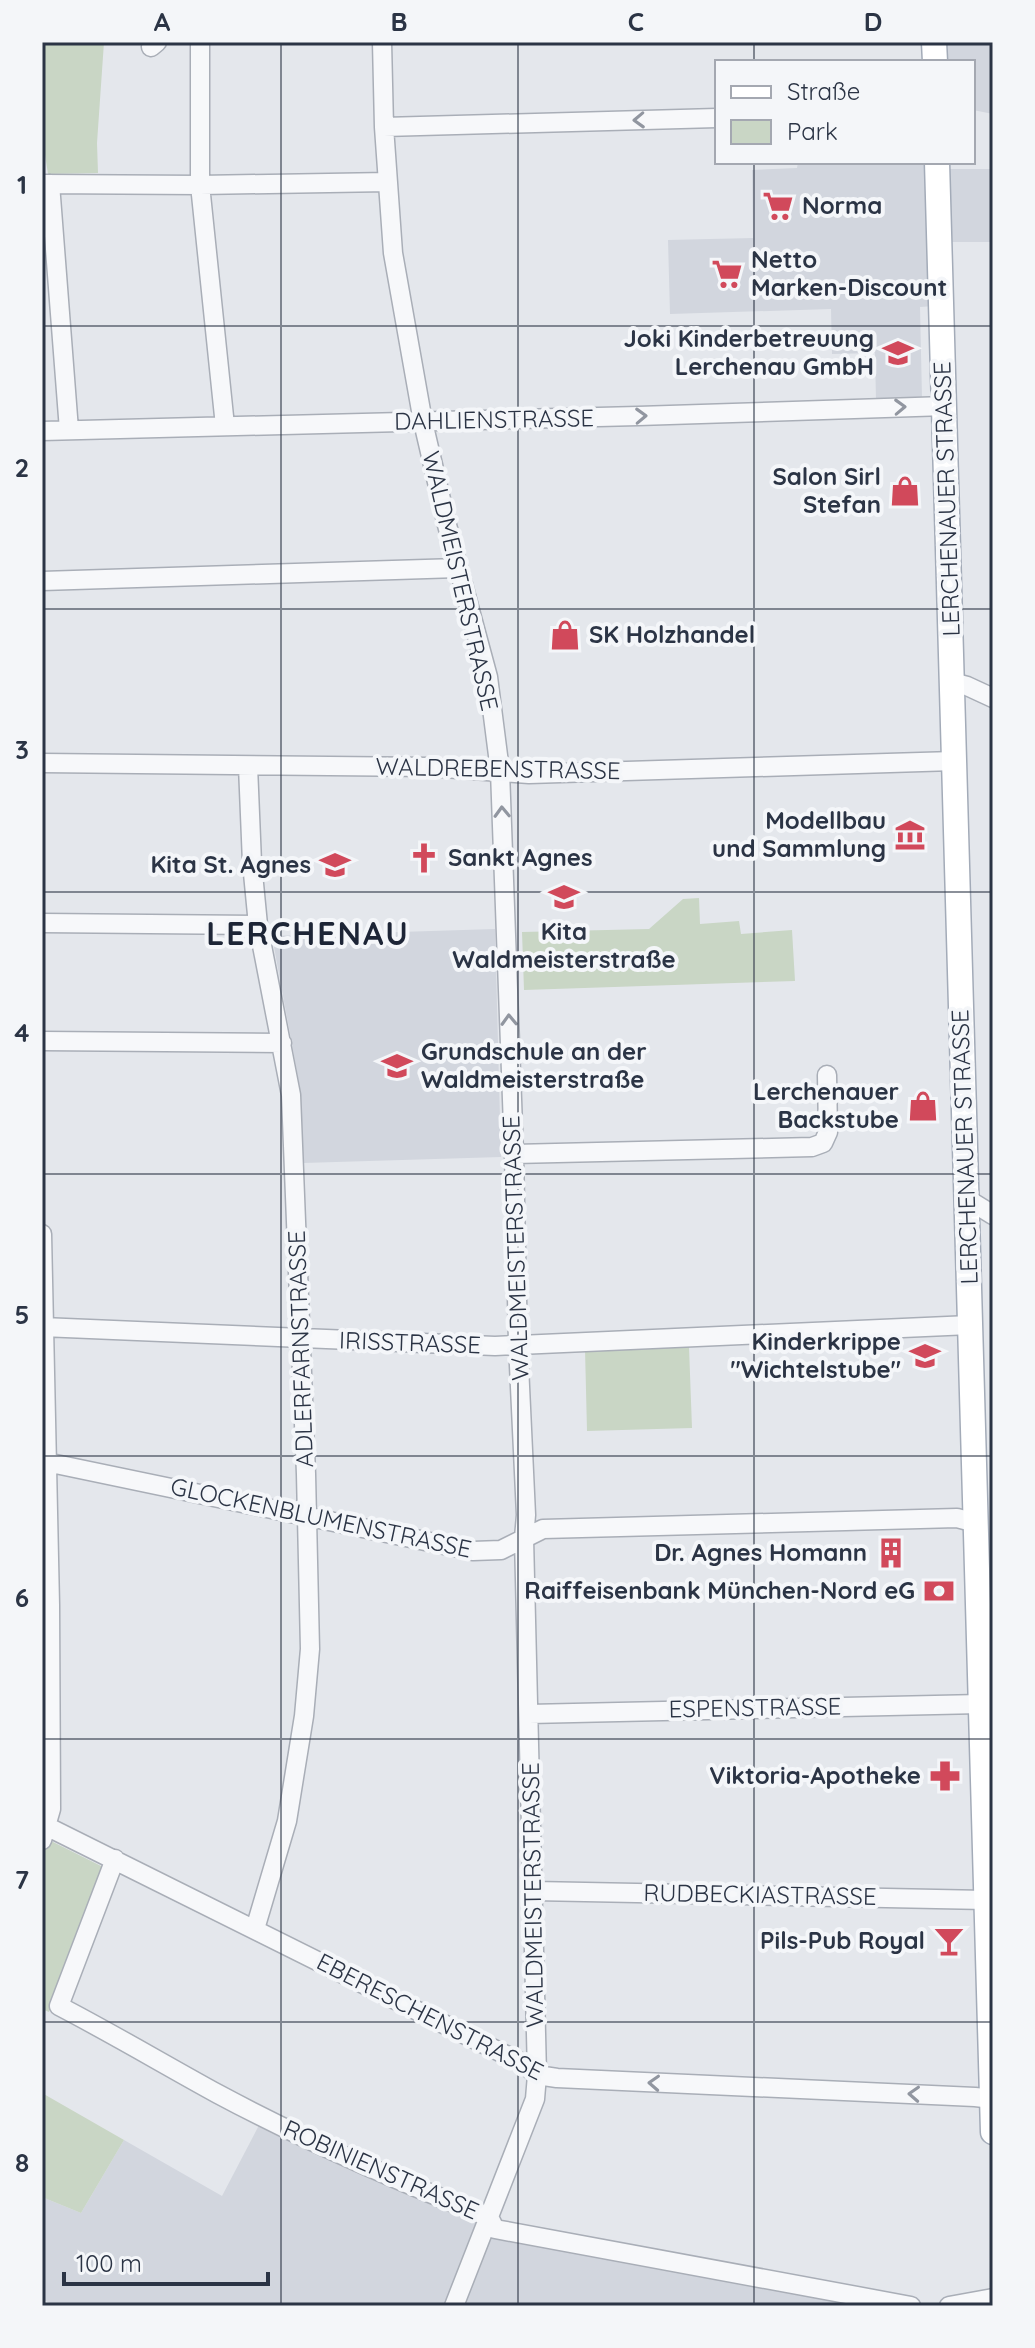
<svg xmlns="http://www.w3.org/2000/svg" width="1035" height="2348" font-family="Quicksand,sans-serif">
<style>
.built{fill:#d2d6de}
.green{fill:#c9d6c5}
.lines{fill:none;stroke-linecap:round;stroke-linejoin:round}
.minor-casing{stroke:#a9aeb7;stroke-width:21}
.major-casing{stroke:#a3abb8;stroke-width:27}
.minor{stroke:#f7f8fa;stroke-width:18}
.major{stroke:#fff;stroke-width:24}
.oneway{stroke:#9196a0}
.grid{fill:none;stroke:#2b3445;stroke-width:2;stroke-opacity:0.55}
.labels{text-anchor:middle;stroke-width:8;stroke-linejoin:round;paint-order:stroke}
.poi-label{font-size:24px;font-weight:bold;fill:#2b3445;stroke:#f4f6f9;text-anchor:end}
.street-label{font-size:24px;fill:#2b3445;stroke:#f4f6f9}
.district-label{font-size:32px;font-weight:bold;letter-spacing:2px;fill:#1d2536;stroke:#f4f6f9}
.neatline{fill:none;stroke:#2b3445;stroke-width:3}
.grid-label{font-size:26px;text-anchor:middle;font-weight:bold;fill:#2b3445}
</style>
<rect width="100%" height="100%" fill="#e4e7ec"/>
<path class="built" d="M935,42H993V114L973,110V62H935Z
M798,162H948V169H993V242H948V305L920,307L922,398L876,400L875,353L832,354L831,309L670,314L668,240L753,238L752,170L797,168Z
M495,929L501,1157L303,1163L300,1088L272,936Z
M267,2110L492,2228L906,2306H55L42,2299V2197L81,2213L124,2140L222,2196Z"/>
<path class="green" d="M42,42H104L97,143L98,173L48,174L42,136Z
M699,898L700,924L739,921L741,934L792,930L795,981L524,990L522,932L649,929L683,899Z
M689,1347L692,1428L587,1431L585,1349Z
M49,1840L105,1868L49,2012L42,2009V1858Z
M42,2093L124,2140L81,2213L42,2197Z"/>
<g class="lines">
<g class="minor-casing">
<path id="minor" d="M200,42V185L225,426
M382,42L384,127L393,253L423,422L447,525L488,677L500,771L514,1154L518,1344L526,1515L524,1538L537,2075L535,2099L454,2306
M151,47L157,42
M384,127L717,118
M42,184L200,185L388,182
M50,184L69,430
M42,431L638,416L946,406
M42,581L458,568
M952,682L967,686L993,698
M42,763L430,767L529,774L954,761
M248,766L252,863L258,925L291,1095L306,1474L310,1649L304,1716L287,1821L255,1929
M42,923L258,925
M42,1041L282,1043
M514,1154L812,1147L823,1143L828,1132L827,1075
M967,1199L993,1215
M42,1234L50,1605L51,1809L42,1840
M42,1327L495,1346L970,1325
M46,1462L473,1551L501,1550L543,1529L957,1518L976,1523
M529,1714L981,1704
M42,1824L524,2064L537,2075L557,2078L975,2097L993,2099
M115,1859L59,2006C113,2034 165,2065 218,2094C306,2141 397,2181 489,2217L495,2229L911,2306
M534,1891L986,1900
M949,2306L993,2298"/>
</g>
<g class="major-casing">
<path id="major" d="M934,42L935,62
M937,162L993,2132"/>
</g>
<use href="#minor" class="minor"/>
<use href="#major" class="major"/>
</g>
<defs><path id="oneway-chevron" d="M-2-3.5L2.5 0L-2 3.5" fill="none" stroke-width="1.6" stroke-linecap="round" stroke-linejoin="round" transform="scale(2)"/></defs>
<g class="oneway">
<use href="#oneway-chevron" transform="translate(639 120) rotate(178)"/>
<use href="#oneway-chevron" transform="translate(900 407) rotate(-2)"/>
<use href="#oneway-chevron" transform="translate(641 416) rotate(-2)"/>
<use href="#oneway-chevron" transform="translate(502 812) rotate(-92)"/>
<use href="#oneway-chevron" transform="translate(509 1020) rotate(-92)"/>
<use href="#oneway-chevron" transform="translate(654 2083) rotate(-177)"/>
<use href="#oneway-chevron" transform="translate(914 2094) rotate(-177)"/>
</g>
<path class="grid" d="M281,42V2306M518,42V2306M754,42V62M754,162V2306M42,326H993M42,609H993M42,892H993M42,1174H993M42,1456H993M42,1739H993M42,2022H993"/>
<defs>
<g id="supermarket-bare" transform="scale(2.4)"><path d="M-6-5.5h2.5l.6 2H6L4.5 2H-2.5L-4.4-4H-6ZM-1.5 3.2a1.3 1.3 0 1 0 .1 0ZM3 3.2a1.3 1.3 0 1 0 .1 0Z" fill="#d1495b" stroke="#f4f6f9" stroke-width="2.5" paint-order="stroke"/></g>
<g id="school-bare" transform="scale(2.4)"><path d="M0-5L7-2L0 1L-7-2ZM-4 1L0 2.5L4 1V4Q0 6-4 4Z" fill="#d1495b" stroke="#f4f6f9" stroke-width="2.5" paint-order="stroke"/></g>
<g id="shop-bare" transform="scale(2.4)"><path d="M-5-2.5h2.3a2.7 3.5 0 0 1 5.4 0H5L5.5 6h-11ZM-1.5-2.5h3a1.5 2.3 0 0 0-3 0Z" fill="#d1495b" stroke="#f4f6f9" stroke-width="2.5" paint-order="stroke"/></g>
<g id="museum-bare" transform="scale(2.4)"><path d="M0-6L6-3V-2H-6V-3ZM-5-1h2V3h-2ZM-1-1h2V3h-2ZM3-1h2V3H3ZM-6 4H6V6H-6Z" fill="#d1495b" stroke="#f4f6f9" stroke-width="2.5" paint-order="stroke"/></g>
<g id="church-bare" transform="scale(2.4)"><path d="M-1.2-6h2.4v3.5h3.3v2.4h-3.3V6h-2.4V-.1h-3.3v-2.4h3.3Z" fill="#d1495b" stroke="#f4f6f9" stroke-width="2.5" paint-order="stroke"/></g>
<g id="building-bare" transform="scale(2.4)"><path d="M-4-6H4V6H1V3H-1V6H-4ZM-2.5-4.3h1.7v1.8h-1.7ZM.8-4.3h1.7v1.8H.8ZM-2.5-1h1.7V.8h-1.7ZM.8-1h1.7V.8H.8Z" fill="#d1495b" stroke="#f4f6f9" stroke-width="2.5" paint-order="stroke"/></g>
<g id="bank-bare" transform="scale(2.4)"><path d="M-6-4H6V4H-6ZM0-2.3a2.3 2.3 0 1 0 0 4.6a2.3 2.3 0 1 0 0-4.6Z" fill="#d1495b" stroke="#f4f6f9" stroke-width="2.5" paint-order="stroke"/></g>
<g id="pharmacy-bare" transform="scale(2.4)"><path d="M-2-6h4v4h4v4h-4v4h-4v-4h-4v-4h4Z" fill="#d1495b" stroke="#f4f6f9" stroke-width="2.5" paint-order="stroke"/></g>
<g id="bar-bare" transform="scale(2.4)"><path d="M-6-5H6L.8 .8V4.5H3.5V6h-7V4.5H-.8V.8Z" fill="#d1495b" stroke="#f4f6f9" stroke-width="2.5" paint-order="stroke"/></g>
</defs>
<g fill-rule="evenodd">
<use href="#supermarket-bare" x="778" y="206"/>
<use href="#supermarket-bare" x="727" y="274"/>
<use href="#school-bare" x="898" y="353"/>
<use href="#shop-bare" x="905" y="491"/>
<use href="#shop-bare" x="565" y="635"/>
<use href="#museum-bare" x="910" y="835"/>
<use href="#church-bare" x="424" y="858"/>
<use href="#school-bare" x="335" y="865"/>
<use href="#school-bare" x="564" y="897"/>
<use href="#school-bare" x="397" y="1066"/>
<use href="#shop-bare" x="923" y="1106"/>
<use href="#school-bare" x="925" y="1356"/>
<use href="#building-bare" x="891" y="1553"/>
<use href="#bank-bare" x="939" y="1591"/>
<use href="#pharmacy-bare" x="945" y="1776"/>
<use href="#bar-bare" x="949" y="1941"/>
</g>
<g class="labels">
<g class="poi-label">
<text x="802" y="214" text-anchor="start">Norma</text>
<text x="751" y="268" text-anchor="start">Netto<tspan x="751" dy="28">Marken-Discount</tspan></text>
<text x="874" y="347">Joki Kinderbetreuung<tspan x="874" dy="28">Lerchenau GmbH</tspan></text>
<text x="881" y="485">Salon Sirl<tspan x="881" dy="28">Stefan</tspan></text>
<text x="589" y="643" text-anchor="start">SK Holzhandel</text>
<text x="886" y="829">Modellbau<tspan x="886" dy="28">und Sammlung</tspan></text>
<text x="448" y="866" text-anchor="start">Sankt Agnes</text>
<text x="311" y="873">Kita St. Agnes</text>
<text x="564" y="940" text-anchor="middle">Kita<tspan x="564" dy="28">Waldmeisterstraße</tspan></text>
<text x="421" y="1060" text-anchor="start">Grundschule an der<tspan x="421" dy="28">Waldmeisterstraße</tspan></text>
<text x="899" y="1100">Lerchenauer<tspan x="899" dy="28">Backstube</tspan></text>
<text x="901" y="1350">Kinderkrippe<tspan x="901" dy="28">"Wichtelstube"</tspan></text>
<text x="867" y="1561">Dr. Agnes Homann</text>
<text x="915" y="1599">Raiffeisenbank München-Nord eG</text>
<text x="921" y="1784">Viktoria-Apotheke</text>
<text x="925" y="1949">Pils-Pub Royal</text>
</g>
<g class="street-label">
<text transform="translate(494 420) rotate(-1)" y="8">DAHLIENSTRASSE</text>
<text transform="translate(947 499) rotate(-92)" y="8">LERCHENAUER STRASSE</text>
<text transform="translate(460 581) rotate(77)" y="8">WALDMEISTERSTRASSE</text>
<text transform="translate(498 769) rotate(1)" y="8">WALDREBENSTRASSE</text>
<text transform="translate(965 1147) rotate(-92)" y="8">LERCHENAUER STRASSE</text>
<text transform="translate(516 1248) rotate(-92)" y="8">WALDMEISTERSTRASSE</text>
<text transform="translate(410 1343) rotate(2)" y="8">IRISSTRASSE</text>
<text transform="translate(301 1349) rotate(-92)" y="8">ADLERFARNSTRASSE</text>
<text transform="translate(321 1518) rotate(12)" y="8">GLOCKENBLUMENSTRASSE</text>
<text transform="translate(755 1708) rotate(-1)" y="8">ESPENSTRASSE</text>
<text transform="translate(533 1895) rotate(-91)" y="8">WALDMEISTERSTRASSE</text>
<text transform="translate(760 1895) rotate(1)" y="8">RUDBECKIASTRASSE</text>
<text transform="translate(430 2017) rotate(27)" y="8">EBERESCHENSTRASSE</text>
<text transform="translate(381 2170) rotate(24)" y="8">ROBINIENSTRASSE</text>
</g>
<g class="district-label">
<text x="308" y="945">LERCHENAU</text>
</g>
</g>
<rect width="1035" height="2348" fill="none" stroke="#f4f6f9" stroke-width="88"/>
<rect x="715" y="60" width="260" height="104" fill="#f4f6f9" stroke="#a4a8b1" stroke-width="2"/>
<rect x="731" y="86" width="40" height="12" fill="#ffffff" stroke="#a4a8b1" stroke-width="2"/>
<text x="787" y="100" font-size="24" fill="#2b3445">Straße</text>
<rect x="731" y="120" width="40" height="24" fill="#c9d6c5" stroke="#a4a8b1" stroke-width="2"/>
<text x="787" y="140" font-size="24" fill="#2b3445">Park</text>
<path d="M64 2272v12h204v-12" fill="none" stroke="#2b3445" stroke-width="4"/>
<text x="76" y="2272" font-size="24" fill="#2b3445" stroke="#f4f6f9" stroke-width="6" paint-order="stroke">100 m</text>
<rect x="44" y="44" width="947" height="2260" class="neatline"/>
<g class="grid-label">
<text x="162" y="31">A</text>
<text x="399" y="31">B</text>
<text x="636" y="31">C</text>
<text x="873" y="31">D</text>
<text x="22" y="194">1</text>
<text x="22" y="477">2</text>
<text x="22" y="759">3</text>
<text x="22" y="1042">4</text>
<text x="22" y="1324">5</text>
<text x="22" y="1607">6</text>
<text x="22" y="1889">7</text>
<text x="22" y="2172">8</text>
</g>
</svg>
